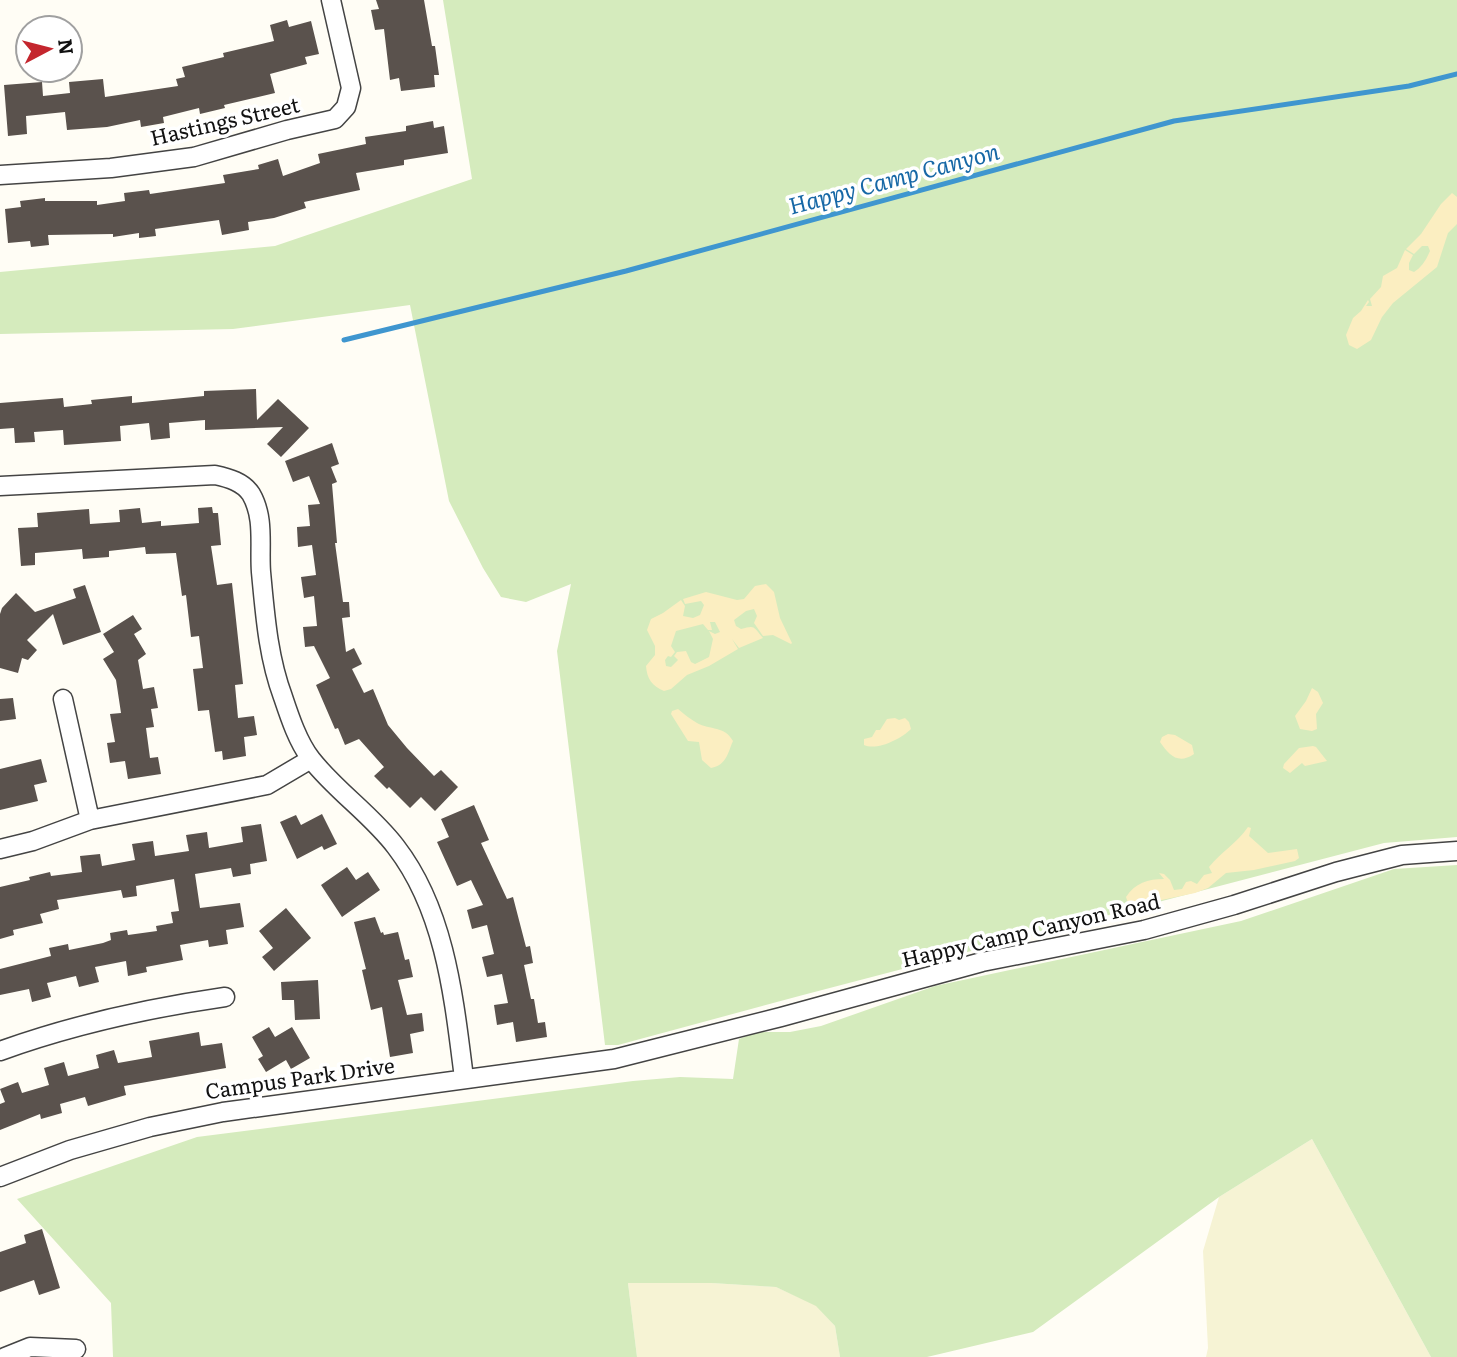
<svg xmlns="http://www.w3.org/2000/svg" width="1457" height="1357" font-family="Literata,serif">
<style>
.farmland{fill:#f6f3d4}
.green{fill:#d5ebbd}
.sand{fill:#fbeec1;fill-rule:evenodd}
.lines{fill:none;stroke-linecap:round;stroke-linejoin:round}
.stream{stroke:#3f96cf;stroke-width:5}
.building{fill:#5a524d}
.minor-casing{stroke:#444;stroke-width:21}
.minor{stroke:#fff;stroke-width:18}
.labels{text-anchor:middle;stroke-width:7;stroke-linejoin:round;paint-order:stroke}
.street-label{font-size:21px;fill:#111;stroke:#fff}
.water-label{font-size:23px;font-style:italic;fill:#1768a6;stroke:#fff}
</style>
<rect width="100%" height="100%" fill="#fffdf5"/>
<path class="farmland" d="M1312,1139L1431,1357H1206L1208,1348L1203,1251L1219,1197Z
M628,1283H711L776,1287L816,1305L835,1326L840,1357H637Z"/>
<path class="green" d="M443,0H1457V837L1384,843L803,995L618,1045H605L557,651L571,584L526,602L501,597L483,568L449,501L410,305L233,329L0,334V272L275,246L472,179Z
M1457,865V1357H1431L1312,1139L1219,1197L1033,1332L927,1357H840L835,1326L816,1306L776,1287L711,1283H628L637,1357H113L111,1303L17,1199L197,1137L633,1081L680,1077L733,1079L739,1039L757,1032H790L821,1026L935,986L1241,921L1394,869Z"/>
<path class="sand" d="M1452,193L1457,197V224L1448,233L1437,267L1393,303L1382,317L1371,340L1357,349L1349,345L1346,335L1353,318L1361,311L1368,300L1369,302L1366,306H1372L1370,299L1381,287L1383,276L1397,268L1405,250L1413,255L1409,263V270L1414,272C1422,267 1426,260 1430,251L1428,246H1422L1414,254L1406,249L1421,234L1441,204Z
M766,584L774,592L780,618L792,643L791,644L773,635L763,636L754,623L757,616L754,609L746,611L734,620L736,626L741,629C755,625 753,626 763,638L739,648L732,639L738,649L709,666L687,675L671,689L664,691C652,686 647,679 646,666L655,655V646L647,630L651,619L663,613L681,600L685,606L683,616L693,618L700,615L704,605L701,601L685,604L683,599L706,592L737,600L744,599L755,586ZM710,622H715L720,632L715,634L709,631L713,639L709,657L695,664L691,662L686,651L677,652L674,656L678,660L671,667L666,666L665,660L668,656L671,657L675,652L671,646L676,631L703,624L708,630H712Z
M1312,688L1318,692L1323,703L1316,714L1317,729L1312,731L1300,729L1295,716L1306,701Z
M678,709C684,714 690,719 697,723C710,730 725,726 733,741C728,752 727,765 711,768L702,760L699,742L688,741L671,714L672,711Z
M895,718L899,720L905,718L909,722L911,729C901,739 877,751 864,745V739L872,737L876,730H880L887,719Z
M1168,734L1175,735L1192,745L1194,754C1178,765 1169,755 1160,742L1162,737Z
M1313,746L1316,747L1327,761L1305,766L1302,763L1290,773L1283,768L1284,764L1299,748Z
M1248,827L1251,828L1249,836L1268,853L1297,849L1299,858L1295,861L1254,870L1226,873L1208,888L1195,893L1133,906L1128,903L1126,897C1135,883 1148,879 1164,879L1159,873L1164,874L1170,880L1174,890L1182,889L1186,882L1191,881L1197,884L1204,875L1212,873L1209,867C1221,852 1237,843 1248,827Z"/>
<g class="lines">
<path class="stream" d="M344,340L626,271L1174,121L1409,86L1457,74"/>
</g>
<path class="building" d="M376,0H424L432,46H435L439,75H434L435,87L401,91L399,78L390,80L384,29L375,30L371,10L379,9Z
M287,20L289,27L311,21L319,54L305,57L307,64L270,74L275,93L224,105L225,108L200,114L199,108L163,117L164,123L141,127L140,120L107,127L67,130L65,112L26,116L27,134L8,136L4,85L42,82L43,96L70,93L69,82L103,79L105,97L178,86L176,79L185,77L182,67L224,57L223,53L274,41L270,25Z
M433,121L434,128L444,126L448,153L404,160V165L356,173L360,190L304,202L306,208L274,218L248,222L249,230L222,235L219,220L155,229L156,236L139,238V233L113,237V234L48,235L49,245L31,247L30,241L8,243L5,209L21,207L20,201L45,198V201H97V205L125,201L124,193L149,190L150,194L225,183L223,175L259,169L258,165L278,159L283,176L320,163L318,154L366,144L365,137L406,131V126Z
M256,389L257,420L278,399L309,428L281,457L267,444L283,427L205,430V420L169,423L170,438L151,440L149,423L120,426L121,441L64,445L63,430L34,432L35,442L15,443L14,428L0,429V403L63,398L64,407L92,404L91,400L132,396V403L204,396V391Z
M332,443L339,464L331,467L337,482L332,484L337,543H335L343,602H349L350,617L342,618L346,652L354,648L362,664L352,669L364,693L373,689L388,725L407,748L434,776L441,770L458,787L435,811L421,797L410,808L389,787L387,789L374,776L384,767L359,739L345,745L338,728L335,729L316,685L330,678L314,646L305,647L303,627L317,626L314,596L304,598L301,577L316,575L312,545L298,547L297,527L310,526L308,505L320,504L309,476L293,482L285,461Z
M212,507L213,513H218L221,545L211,546L217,585L232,583L243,684L235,685L238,718L254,716L257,735L244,737L246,756L223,760L222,751L215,752L209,710L198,711L193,669L203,668L199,636L191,637L186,595L182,596L176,553L146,554L145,547L109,551V557L83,559L82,549L71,550L35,553V565L21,566L18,528L38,527L37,513L89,509L90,524L120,522L119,510L140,508L142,523L161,521V526L199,523L198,508Z
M85,585L101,632L63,645L53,614L27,640L37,650L28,660L22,658L18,673L0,668V614L2,608L16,593L35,612L76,598L73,589Z
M133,615L142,629L134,634L146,654L138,660L143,689L154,687L158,708L151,709L154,727L146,728L150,758L158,757L161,774L128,779L125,761L110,763L107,743L115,742L110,714L121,713L116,680L103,659L114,652L103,634Z
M13,698L16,719L0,721V699Z
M41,759L47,782L34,785L38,801L0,810V769Z
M474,805L489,840L481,843L507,899L513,897L526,947L530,946L533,963L524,965L531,999H534L538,1023L545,1022L547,1037L516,1042L513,1022L497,1025L494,1005L508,1003L502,974L487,977L482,957L494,954L487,925L472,929L467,910L483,905L471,880L457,886L437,842L449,837L441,819Z
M322,814L337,844L324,850L322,846L297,859L280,822L296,815L301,825Z
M261,824L267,861L250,864L251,874L233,877L231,868L195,874L200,908L240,903L244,927L226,930L228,944L209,947L208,940L180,945L183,960L146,967L147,972L128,976L126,961L95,967L99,982L79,987L76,976L47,983L51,997L32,1002L29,989L0,995V969L51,956L49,948L68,944L69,950L103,943L111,940L110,933L127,930L128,935L157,931L156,926L173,923L171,912L179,911L174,879L136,886L137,896L123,898L121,890L57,900L59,909L40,914L43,923L13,930L14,935L0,939V887L30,880L29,877L50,872L51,876L82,872L80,856L100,854L102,866L135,860L132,844L153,841L155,856L189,851L186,835L207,832L209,848L243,842L241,827Z
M347,867L356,880L368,872L380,890L342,917L321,885Z
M286,908L311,938L274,971L262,957L273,948L259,931Z
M375,917L381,933L383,932L384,935L398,932L405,960L409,959L413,977L398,980L407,1015L422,1013L424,1031L410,1034L413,1053L390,1057L382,1007L371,1010L362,970L366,969L354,922Z
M318,980L320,1019L295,1020L294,1000H282L281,982Z
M269,1027L275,1037L292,1027L310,1058L291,1069L286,1060L266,1072L258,1059L263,1056L252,1037Z
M199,1032L201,1046L222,1043L226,1068L124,1086L126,1095L88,1106L85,1097L60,1104L62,1113L41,1119L40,1114L0,1130V1104L5,1102L0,1089L18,1082L22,1093L49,1085L44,1068L64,1062L68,1076L99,1068L96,1055L114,1050L118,1063L152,1057L149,1041Z
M42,1229L60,1288L39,1295L34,1280L0,1292V1252L26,1243L24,1235Z"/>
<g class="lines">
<g class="minor-casing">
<path id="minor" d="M0,175L111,168L194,157L287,130L335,119L346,107L351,88L331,0
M0,486L215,475C229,478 243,482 251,494C265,518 259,546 261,572C265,614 268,657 283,697C290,718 298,742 311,759C336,791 372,815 396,847C446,912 454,1000 464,1078
M63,699L90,820
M0,849L33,841L90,820L267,785L311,759
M0,1051C72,1025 149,1008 225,997
M0,1177L70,1150L150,1127L223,1112L614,1059L781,1017L982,962L1144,930L1234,905L1336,872L1402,855L1457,851
M5,1357L30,1347L76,1349"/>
</g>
<use href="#minor" class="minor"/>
</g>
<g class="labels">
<g class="street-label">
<text transform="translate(225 122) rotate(-13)" y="7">Hastings Street</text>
<text transform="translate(1031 931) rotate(-13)" y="7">Happy Camp Canyon Road</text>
<text transform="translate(300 1079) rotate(-8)" y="7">Campus Park Drive</text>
</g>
<g class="water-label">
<text transform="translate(894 179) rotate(-15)" y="8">Happy Camp Canyon</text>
</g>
</g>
<g transform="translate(49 49) rotate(83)"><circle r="33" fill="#ffffff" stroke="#a0a0a0" stroke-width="2"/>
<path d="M0-5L12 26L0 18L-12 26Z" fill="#c4262e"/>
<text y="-10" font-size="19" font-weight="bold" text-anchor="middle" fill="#111111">N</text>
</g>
</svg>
